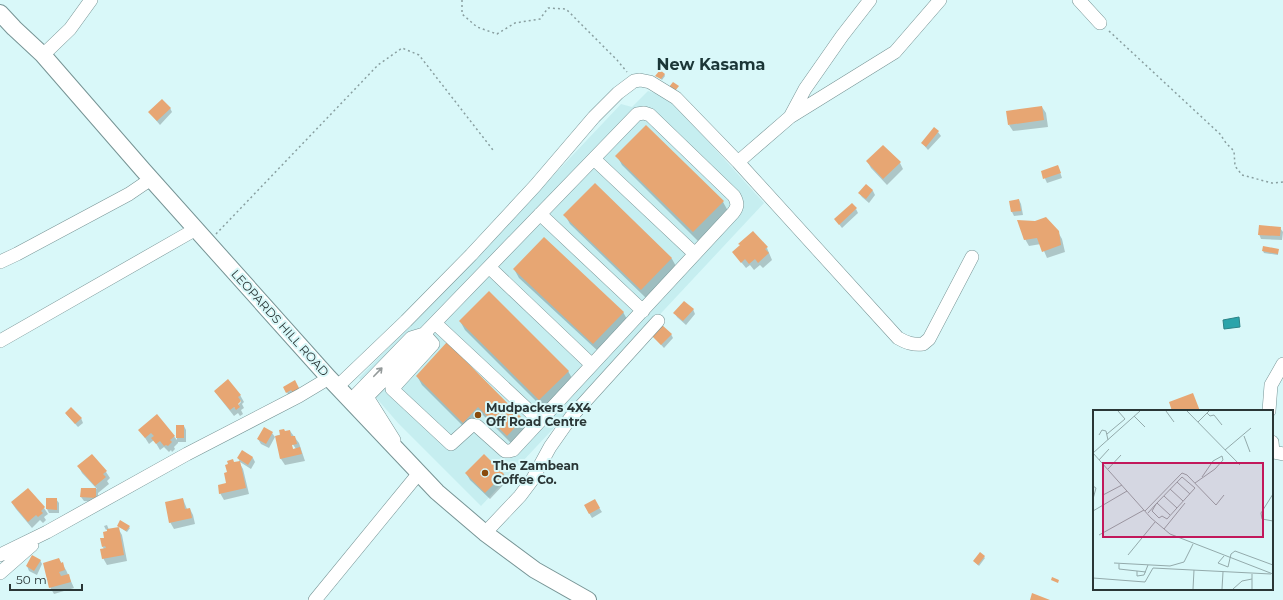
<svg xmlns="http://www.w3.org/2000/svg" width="1283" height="600" font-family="Montserrat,sans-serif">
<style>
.built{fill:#c6eef0}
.water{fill:#2ba4aa;stroke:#2b8387}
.shadow{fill:#0003;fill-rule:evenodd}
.building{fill:#e7a673}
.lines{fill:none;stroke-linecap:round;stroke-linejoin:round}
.minor-casing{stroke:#779495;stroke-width:14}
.major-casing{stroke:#779495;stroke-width:18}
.path{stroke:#899fa0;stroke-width:1.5;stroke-dasharray:2 3;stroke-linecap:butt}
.minor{stroke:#fff;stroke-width:13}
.major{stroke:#fff;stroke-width:16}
.oneway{stroke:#949a9a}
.poi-dot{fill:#894b0d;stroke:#d9f8f9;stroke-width:1.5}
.labels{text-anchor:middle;stroke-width:4;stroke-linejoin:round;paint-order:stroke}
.street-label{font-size:12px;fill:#2a3636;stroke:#d9f8f9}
.poi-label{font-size:12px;font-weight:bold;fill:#2a3636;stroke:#d9f8f9;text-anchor:start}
.district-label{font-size:16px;font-weight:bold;fill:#1b3637;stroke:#d9f8f9}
.inset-road{fill:none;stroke:#93aaab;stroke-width:1}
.view{fill:#c2185b;fill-opacity:0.15;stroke:#c2185b;stroke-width:2}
.inset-edge{fill:none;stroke:#2a3636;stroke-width:2}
</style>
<rect width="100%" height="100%" fill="#d9f8f9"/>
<path class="built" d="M648,91L668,97L764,203L481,506L398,423L359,378L466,268L621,104L632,107Z"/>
<path class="water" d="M1239,317L1240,327L1224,329L1223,320Z"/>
<path class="shadow" d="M664,74L665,76L662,80L657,76Z
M1042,107L1046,113L1048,127L1013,131L1009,125Z
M170,108L172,112L160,125L149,112Z
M938,132L941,136L928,150L922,143Z
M617,156L723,202L728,211L698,241L622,165Z
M867,161L900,163L903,169L887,185L871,168Z
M1058,166L1062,178L1047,183L1042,172Z
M595,184L672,259L677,268L646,298L570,224L565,215Z
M866,185L873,191L875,195L869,203L862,197L859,193Z
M1019,200L1021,204L1023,215L1014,216L1012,212L1010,202Z
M856,209L858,213L842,228L835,219Z
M1280,228L1283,232L1282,240L1261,239L1259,234Z
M1058,232L1062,239L1065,252L1047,258L1041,244L1029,246L1025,239Z
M741,246L767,248L772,260L763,268L760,265L754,270L750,265L746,268L733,252Z
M1278,250V255L1264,253L1263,251Z
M514,269L623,312L628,321L599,352L519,278Z
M693,309L695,314L686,325L677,317L675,313Z
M460,321L568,371L573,380L544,409L465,330Z
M671,334L673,338L664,348L653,336Z
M417,376L522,419L527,428L512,444L483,415L468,431L422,385Z
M294,382L301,394L289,396L284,387Z
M215,392L240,395L244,402L242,404L244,408L241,410L243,414L240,416L238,413L234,416ZM241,400V402L235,408L233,406Z
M66,414L81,418L83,423L78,427Z
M157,416L177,440V426H184L186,430V442H178V443L174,447L175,449L172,452L171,450L169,452L164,447L160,450L154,440L149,444L140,430Z
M290,431L299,443L305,461L285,465L281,459L276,436ZM290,440L296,449H293L289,441Z
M272,433L275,437L269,448L261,444L258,439Z
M242,451L253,458L255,462L251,469L240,462L238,458Z
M92,455L106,472L110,478L107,481L109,484L98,493V502L84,501L81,497L82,489H97L82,473L79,467Z
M239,462L243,469L249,494L224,500L220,493L227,484L228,473L234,463Z
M466,473L504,474L507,481L490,499L470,480Z
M47,499H56L59,503V513H49L47,509Z
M183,499L187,509H190L193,515L195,524L174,529L170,522Z
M594,500L602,512L592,518L585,506Z
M12,503L44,508L48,514L44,517L46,520L43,523L40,520L32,528L16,509Z
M107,525L109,530L118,528L122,535L127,561L107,565L103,558L104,550L103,547L108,532V529L106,530L104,526Z
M118,526L129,527L130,528L127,532Z
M984,557L985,558L979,566L975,562Z
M59,559L66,570L74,588L54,594L50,587Z
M40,560L42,564L37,575L29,571L27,566Z"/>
<path class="building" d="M660,70L665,74L661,79L655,76Z
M673,82L679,86L675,91L669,87Z
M162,99L171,108L157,121L148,112Z
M1042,106L1044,120L1008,125L1006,111Z
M646,125L724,201L693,232L615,156Z
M934,127L939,131L926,147L921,143Z
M883,145L901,162L883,179L866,161Z
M1058,165L1061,173L1043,179L1041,171Z
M595,183L672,258L641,290L563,215Z
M866,184L873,190L866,199L858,193Z
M1019,199L1021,211L1011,212L1009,201Z
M852,203L857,208L839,225L834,219Z
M1046,217L1059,231L1061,245L1042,252L1037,238L1024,240L1017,220L1035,221Z
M1259,225L1281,227L1280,236L1258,235Z
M753,231L768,247L765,249L769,253L758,263L755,259L749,264L745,259L741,263L732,252L740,245L738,244Z
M544,237L624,312L593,344L513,269Z
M1263,246L1279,249L1278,254L1262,251Z
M489,291L569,371L539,400L459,321Z
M684,301L694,309L683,321L673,313Z
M662,325L672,334L661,345L651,335Z
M447,342L523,419L507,436L478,407L463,423L416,376Z
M228,379L241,395L238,397L241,401L238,404L240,407L236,410L234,407L230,410L214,391Z
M295,380L300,390L293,393L291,390L286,393L283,387Z
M1193,393L1200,411H1172L1169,402Z
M71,407L82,418L75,424L65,413Z
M157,414L175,436L170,440L172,442L168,446L166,445L164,446L160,441L156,444L151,438L154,436L151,433L145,438L138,430Z
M176,425H184V438H176Z
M264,427L273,432L266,444L257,439Z
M284,429L285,431L290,430L291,436H295L297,444L292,445L293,449L300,447L302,454L280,459L275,436L280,435L279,430Z
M242,450L253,457L248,465L237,458Z
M92,454L107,471L103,474L106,477L95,486L77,466Z
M484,454L504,474L485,493L465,473Z
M233,459L234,462L240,461L246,488L219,494L218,485L226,483L224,473L227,472L225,465L228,464L227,461Z
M28,488L45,507L41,511L43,513L38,517L36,515L28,522L11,502Z
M81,488H96V498L80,497Z
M46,498H57V510L46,509Z
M183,498L185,509L190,508L192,518L169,523L165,502Z
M595,499L600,508L589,514L584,505Z
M120,520L130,526L126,531L117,526Z
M119,527L124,555L102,559L100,549L106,548L105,546L102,547L100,538H104L103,532L107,531V529Z
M980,552L985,556L978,565L973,561Z
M32,555L41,560L34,571L26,566Z
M59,558L61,563L63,562L65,570L59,572L61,576L69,574L71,582L49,588L43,563Z
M1052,577L1059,580L1058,583L1051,580Z
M1032,593L1050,600H1030Z"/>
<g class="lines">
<g class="minor-casing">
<path id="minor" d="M1079,0L1100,23
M43,55L70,29L91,0
M790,117L805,89L842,36L870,0
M594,159L695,254
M738,162L790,117L895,52L940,0
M540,214L643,311
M0,262L17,254L129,194L151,179
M489,267L592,365
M435,323L540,421
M0,341L196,229
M338,386L406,321L471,255L535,186L594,117L618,93L634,81L640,80L650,82L676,98L738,162L898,338C907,343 913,345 923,344L929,339L972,257
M367,397L394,440
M351,400L411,338L424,334
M357,407L418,345L424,334L637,114L644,113L650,115L734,196C738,203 738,207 733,213L513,450L509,451H505L477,426L472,425L451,444L392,389L433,344L424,334
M1269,411L1271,385L1283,364
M1272,442L1273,452L1283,454
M485,533L520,496L532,480L550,447L571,417L658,321
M0,555L47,532L187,454L299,396L329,378
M0,573L32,545
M315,600L419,473"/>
</g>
<g class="major-casing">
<path id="major" d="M0,13L14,28L43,55L143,170L329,378L437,492L485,533L535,570L588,600"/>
</g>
<path class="path" d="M462,0V14L477,27L497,34L515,23L540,19L548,8L566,9L617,60L627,72
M1109,31L1220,134L1226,143L1234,151L1235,166L1242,175L1272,183L1283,182
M216,234L378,65L402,48L419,55L493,150"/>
<use href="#minor" class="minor"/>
<use href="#major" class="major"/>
</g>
<defs><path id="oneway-shaft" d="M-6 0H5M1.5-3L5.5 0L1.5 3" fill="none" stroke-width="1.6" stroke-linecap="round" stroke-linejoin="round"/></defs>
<use class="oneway" href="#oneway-shaft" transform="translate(378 372) rotate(-46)"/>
<g class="poi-dot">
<circle cx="478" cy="415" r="4"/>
<circle cx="485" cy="473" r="4"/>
</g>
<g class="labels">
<g class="street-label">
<text transform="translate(280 323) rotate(48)" y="4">LEOPARDS HILL ROAD</text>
</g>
<g class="poi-label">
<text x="486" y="412">Mudpackers 4X4<tspan x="486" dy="14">Off Road Centre</tspan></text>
<text x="493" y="470">The Zambean<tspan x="493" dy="14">Coffee Co.</tspan></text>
</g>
<g class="district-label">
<text x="711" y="70">New Kasama</text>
</g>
</g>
<g transform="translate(1093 410)">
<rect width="180" height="180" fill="#d9f8f9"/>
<path class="inset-road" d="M73,1L81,12M94,1L147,55M114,3L117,6L121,5L129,15M41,6L52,17M105,12L116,1M14,24L32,9L25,1M6,25L9,20L13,21L15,30M151,26L157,42M132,40L158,18M0,43L47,1M0,43L58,108L77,124L180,164M6,50L16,39M15,59L28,45M84,72L97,84M102,73L122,59L130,50L129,46L120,51L109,67M77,79L90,91M180,84L168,103L169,109L180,111M10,85L29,75M71,86L84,98M0,89L3,78L0,76M64,93L77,105M0,101L34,81M52,101L89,63L94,65L123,95L131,85M55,103L63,94L89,67L102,78L74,109L69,106L66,108L59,101L63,94M71,119L92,93M6,125L51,100M35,145L62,112M131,146L125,153L135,157L138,144L142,141L180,155M21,153L77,156L91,152L100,134M26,154V159L53,162M44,161V166L51,165L55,155M0,168L52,172L60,158L178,164M100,179L101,160M129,179L130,162M140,179L149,171L159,169M159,179V164"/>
<path class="view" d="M10,53H170V127H10Z"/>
<rect width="180" height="180" class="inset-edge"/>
</g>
<path d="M10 584v6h72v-6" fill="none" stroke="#2a3636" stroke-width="2"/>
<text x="16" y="584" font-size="12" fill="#2a3636" stroke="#d9f8f9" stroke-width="3" paint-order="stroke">50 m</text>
</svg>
